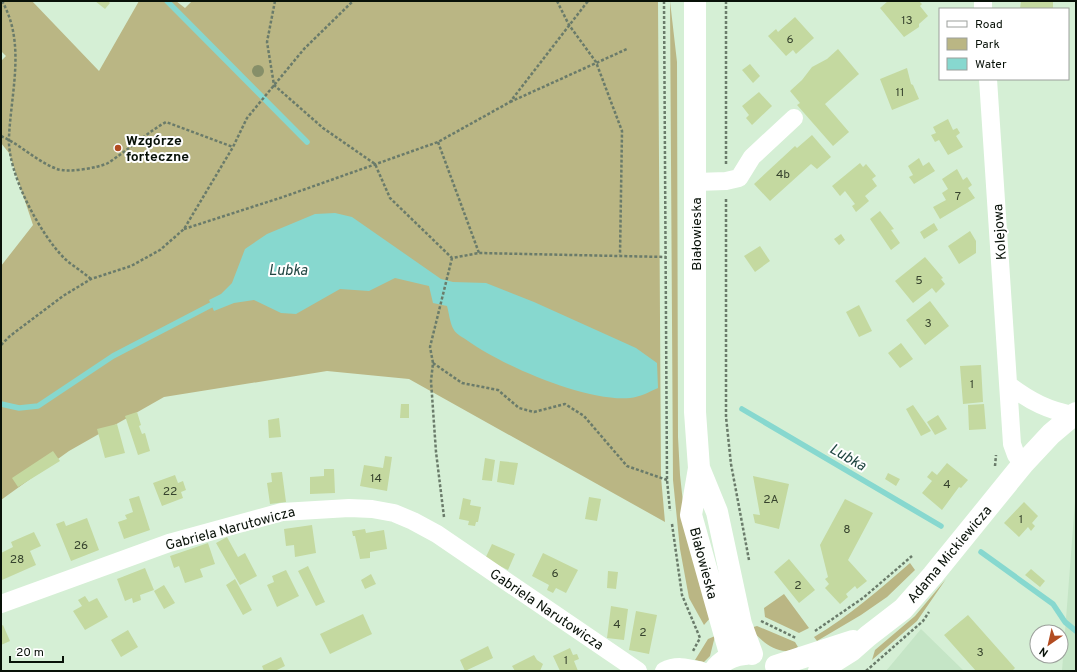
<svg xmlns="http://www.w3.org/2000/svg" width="1077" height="672" font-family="Overpass,sans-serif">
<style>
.built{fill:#c5e5c6}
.green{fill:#bab684}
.water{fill:#87d8cf}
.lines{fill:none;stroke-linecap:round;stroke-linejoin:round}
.stream{stroke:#87d8cf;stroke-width:5.5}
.building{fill:#c4d9a0}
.path{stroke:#6a7b6a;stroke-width:2.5;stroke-dasharray:3 2;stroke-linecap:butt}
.minor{stroke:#fff;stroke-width:18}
.major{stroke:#fff;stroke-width:22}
.tree{fill:#868f69}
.poi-dot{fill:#b24c21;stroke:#fff;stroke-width:1.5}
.labels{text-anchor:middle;stroke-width:4;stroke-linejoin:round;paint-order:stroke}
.number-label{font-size:12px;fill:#37432e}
.poi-label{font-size:14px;font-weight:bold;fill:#081108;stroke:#fff;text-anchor:start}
.street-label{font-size:14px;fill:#081108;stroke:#fff}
.water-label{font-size:15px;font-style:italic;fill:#214743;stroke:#fff}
</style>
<rect width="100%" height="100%" fill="#d5efd5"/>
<path class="built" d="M1076,489V671H1062Z
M921,629L964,671H886Z"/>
<path class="green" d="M1,1H32L99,71L139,1H176L185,8L192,1H658L661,477L665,522L409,379L327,371L164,397L69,451L1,500V266L33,225L9,153L1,143V61L6,56L1,51Z
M670,1L677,62L678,437L680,475L685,521L711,617L704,625L689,598L680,549L673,480Z
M910,563L915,570L887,597L861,615L817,641L814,637C849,616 879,590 910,563Z
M946,579L917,621L872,660L875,650L915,616Z
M784,594L809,628L799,633L765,617L764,608Z
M757,626L795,642L798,647C780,659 761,641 750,628Z
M715,636L710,656L704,662L695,660L708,639Z"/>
<path class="water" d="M335,213L352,217L441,279L453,282L486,283L534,302L636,348L657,363L658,388C649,392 640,397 630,398C587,402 503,366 468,341C464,338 456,334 454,330C450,324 449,313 447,306L433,303L429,286L395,278L369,291L340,289L296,314L281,313L254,300L234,303L214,311L209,300L221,294L232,283L245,249L267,234L315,214Z"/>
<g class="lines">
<path class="stream" d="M167,1L307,142
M1,404L19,408L38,406L113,356L211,305
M742,409L941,526
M981,552L1053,604L1065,622L1076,631"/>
</g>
<path class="building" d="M95,1H108L110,3L105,9Z
M888,1H919L922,4L920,6L928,16L919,24V27L904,37L880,8Z
M1021,1H1053V9H1020Z
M795,17L814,38L796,54L793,50L786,56L768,36L776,29L778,32Z
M838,49L859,74L825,104L849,132L833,146L797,105L800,103L790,91L802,80L812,67L827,59Z
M750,64L760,76L753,83L742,70Z
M907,68L911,84L913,85L919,99L892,110L880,79Z
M759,92L772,106L752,125L746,118L749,115L742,106Z
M948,119L953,130L957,128L960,133L956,136L963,147L948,155L939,140L935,142L931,135L936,133L933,127Z
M812,135L831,157L817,169L811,164L770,201L754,184L795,146L797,148Z
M919,158L923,166L929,162L935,171L914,184L909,177L913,175L908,166Z
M860,163L863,167L866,164L876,176L872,179L877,186L865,196L869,201L856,212L852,206L855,204L845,191L840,196L832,186Z
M957,169L963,180L967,177L972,185L968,188L975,198L940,219L933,207L946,200L942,193L948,189L942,179Z
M880,211L894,229L891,230L900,243L891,250L870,219Z
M934,223L938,230L924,239L920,232Z
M970,231L976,241V253L959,264L948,246Z
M841,234L845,240L839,245L834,239Z
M760,246L770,261L755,272L744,256Z
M925,257L943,278L941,279L945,284L936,293L932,288L913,303L895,281Z
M930,301L949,326L925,345L906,320Z
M859,305L872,331L859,337L846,312Z
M901,343L913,359L900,368L888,353Z
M981,365L983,402L963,404L960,366Z
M401,404H409V418H400Z
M984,404L986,429L969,430L968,405Z
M913,405L931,431L921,436L906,409Z
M137,412L141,425L139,426L142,434L145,433L150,451L138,455L125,416Z
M938,415L947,429L935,435L927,422Z
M279,418L281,437L269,438L268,420Z
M117,424L125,453L105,458L97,429Z
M53,451L60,461L18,487L12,478Z
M385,456L392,457L387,491L360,486L364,465L383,468Z
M485,458L495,460L492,481L482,480Z
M500,461L518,463L514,485L497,482Z
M947,463L968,480L961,488L959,487L942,510L922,493L932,481L927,477L932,471L937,475Z
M324,469H334L335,493L310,494V477L324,476Z
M282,472L286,502L270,504L267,483L272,482L271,473Z
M888,473L900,479L896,486L885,479Z
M175,475L178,483L183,481L186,490L181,492L183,498L162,506L153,483Z
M753,476L789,484L779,529L755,523L753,514L760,515Z
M139,496L150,530L124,539L118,522L127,519L125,515L133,512L129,499Z
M589,497L601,499L597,521L585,519Z
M463,498L471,500L470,505L481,507L478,522H476L475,526L468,525L469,521L459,519Z
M845,499L873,513L848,560L867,581L857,589L855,586L846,594L848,597L840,604L825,588L829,584L825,579L828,577L820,545Z
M1024,502L1038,516L1032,523L1035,526L1031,531L1028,527L1019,537L1004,523Z
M87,518L99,550L71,561L56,524L64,521L66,526Z
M312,525L316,553L295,557L294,545L286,546L284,529Z
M365,529L366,533L384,530L387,549L370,552V558L360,559L355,536H353L352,531Z
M34,532L41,546L30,551L36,565L2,580L1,553L13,547L11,542Z
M227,537L238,557L245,553L257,576L240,585L216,543Z
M208,543L215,564L200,569L203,577L185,583L179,566L174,568L170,556Z
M492,544L515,554L508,570L485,559Z
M543,553L578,570L566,593L556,588L553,593L547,590L549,585L532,576Z
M789,559L815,590L799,603L774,572Z
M308,566L325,602L316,606L298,571Z
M145,568L154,590L140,595L141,600L133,603L132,598L125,601L117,579Z
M1031,569L1045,581L1040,587L1025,575Z
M286,570L299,596L277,607L267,585L274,582L272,576Z
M608,571L618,572L616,589L607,588Z
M371,574L376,584L365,589L361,580Z
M235,579L252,610L243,615L226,585Z
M164,585L175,603L164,609L154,591Z
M85,596L89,602L97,598L108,617L85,630L73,611L82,606L78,600Z
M611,606L628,609L624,640L607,638Z
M636,611L657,615L649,654L629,650Z
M363,614L372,634L330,654L320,634Z
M968,615L1015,668L1012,671H976L944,635Z
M3,625L10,641L1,645V626Z
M128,630L138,647L121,657L111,640Z
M488,646L493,658L465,671L460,660Z
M570,648L573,655L577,654L579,659L574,661L578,671H560L553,656Z
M534,655L537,660L543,664L540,671H515L512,666Z
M281,657L285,666L275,671H264L262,666Z"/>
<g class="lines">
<path class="path" d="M2,1C26,43 11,92 9,137C7,173 40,234 65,259C73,266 83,272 91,279
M275,1L267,42L274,85L323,128L375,164L390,198L452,258L479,253L666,257
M557,1L569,25L596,62L622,131L620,255
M664,1L667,480L670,511
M510,102L627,49
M1,136C21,145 36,161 57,169C67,173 98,168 108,163C128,150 145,134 166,122L233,147
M438,142L479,253
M726,164V1
M726,199V417L731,464L749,560
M184,229L283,197L438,142L510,102L588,1
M1,345L10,336L63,296L91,279L131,266L160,250L184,229L233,147L247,118L304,49L353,1
M433,363L462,383L498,390L519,408L534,412L565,404L584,416L627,466L667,480
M995,466L996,455
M444,517L436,452L431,381L433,363L430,347L452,258
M672,524L682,595L700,638L693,651
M761,621L796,638
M815,631L863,598L912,556
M866,671L923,621L929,612"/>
<path class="minor" d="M983,1V9
M988,79L1012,444L1016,455L1023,464
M696,182L726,181L739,178L752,157L794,118
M1010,386C1030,401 1049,411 1074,415
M1,604L169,543L282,512L349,508L372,509L394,513L413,521L437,534L638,671
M664,671C677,664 689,668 702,671"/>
<path class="major" d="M695,1V412L699,468L691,515L731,657
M699,468L717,512L741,624L752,654
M776,666L853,641
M714,671C722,660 732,655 745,654
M819,671L851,651L868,636L903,609L933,575L1023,464L1051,434L1076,413"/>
</g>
<circle class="tree" cx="258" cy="71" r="6"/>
<circle class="poi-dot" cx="118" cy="148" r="4"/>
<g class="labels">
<g class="number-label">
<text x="907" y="24">13</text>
<text x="790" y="43">6</text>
<text x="900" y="96">11</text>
<text x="783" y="178">4b</text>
<text x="958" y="200">7</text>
<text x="919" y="284">5</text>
<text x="928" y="327">3</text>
<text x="972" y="388">1</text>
<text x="376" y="482">14</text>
<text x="947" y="488">4</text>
<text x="170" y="495">22</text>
<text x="771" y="503">2A</text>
<text x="1021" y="523">1</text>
<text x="847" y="533">8</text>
<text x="81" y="549">26</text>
<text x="17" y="563">28</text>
<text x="555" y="577">6</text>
<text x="798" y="589">2</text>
<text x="617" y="628">4</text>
<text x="643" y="636">2</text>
<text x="980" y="656">3</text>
<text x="566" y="664">1</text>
</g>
<g class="poi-label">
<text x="126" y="145">Wzgórze<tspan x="126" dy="16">forteczne</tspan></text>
</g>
<g class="street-label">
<text transform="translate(999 232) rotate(-94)" y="5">Kolejowa</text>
<text transform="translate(696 234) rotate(-90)" y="5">Białowieska</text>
<text transform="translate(230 528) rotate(-15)" y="5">Gabriela Narutowicza</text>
<text transform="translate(949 554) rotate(-50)" y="5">Adama Mickiewicza</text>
<text transform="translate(704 563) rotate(75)" y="5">Białowieska</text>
<text transform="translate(547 609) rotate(34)" y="5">Gabriela Narutowicza</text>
</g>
<g class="water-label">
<text x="288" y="275">Lubka</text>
<text transform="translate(848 457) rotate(30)" y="5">Lubka</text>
</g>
</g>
<rect width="1077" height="672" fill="none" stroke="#081108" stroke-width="4"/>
<rect x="939" y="8" width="130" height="72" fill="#ffffff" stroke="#9ca09c"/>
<rect x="947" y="21" width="20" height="6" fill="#ffffff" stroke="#9ca09c"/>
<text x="975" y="28" font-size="12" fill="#081108">Road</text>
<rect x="947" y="38" width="20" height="12" fill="#bab684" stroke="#9ca09c"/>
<text x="975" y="48" font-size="12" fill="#081108">Park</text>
<rect x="947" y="58" width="20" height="12" fill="#87d8cf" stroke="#9ca09c"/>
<text x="975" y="68" font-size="12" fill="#081108">Water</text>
<g transform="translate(1049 644) rotate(214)"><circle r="19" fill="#ffffff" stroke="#9ca09c"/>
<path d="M0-3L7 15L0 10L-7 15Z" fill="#b24c21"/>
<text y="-6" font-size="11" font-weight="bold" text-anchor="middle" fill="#081108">N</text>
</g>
<path d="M10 656v6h53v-6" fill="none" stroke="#081108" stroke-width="2"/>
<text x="16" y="656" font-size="12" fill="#081108" stroke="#ffffff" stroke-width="3" paint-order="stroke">20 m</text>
</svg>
